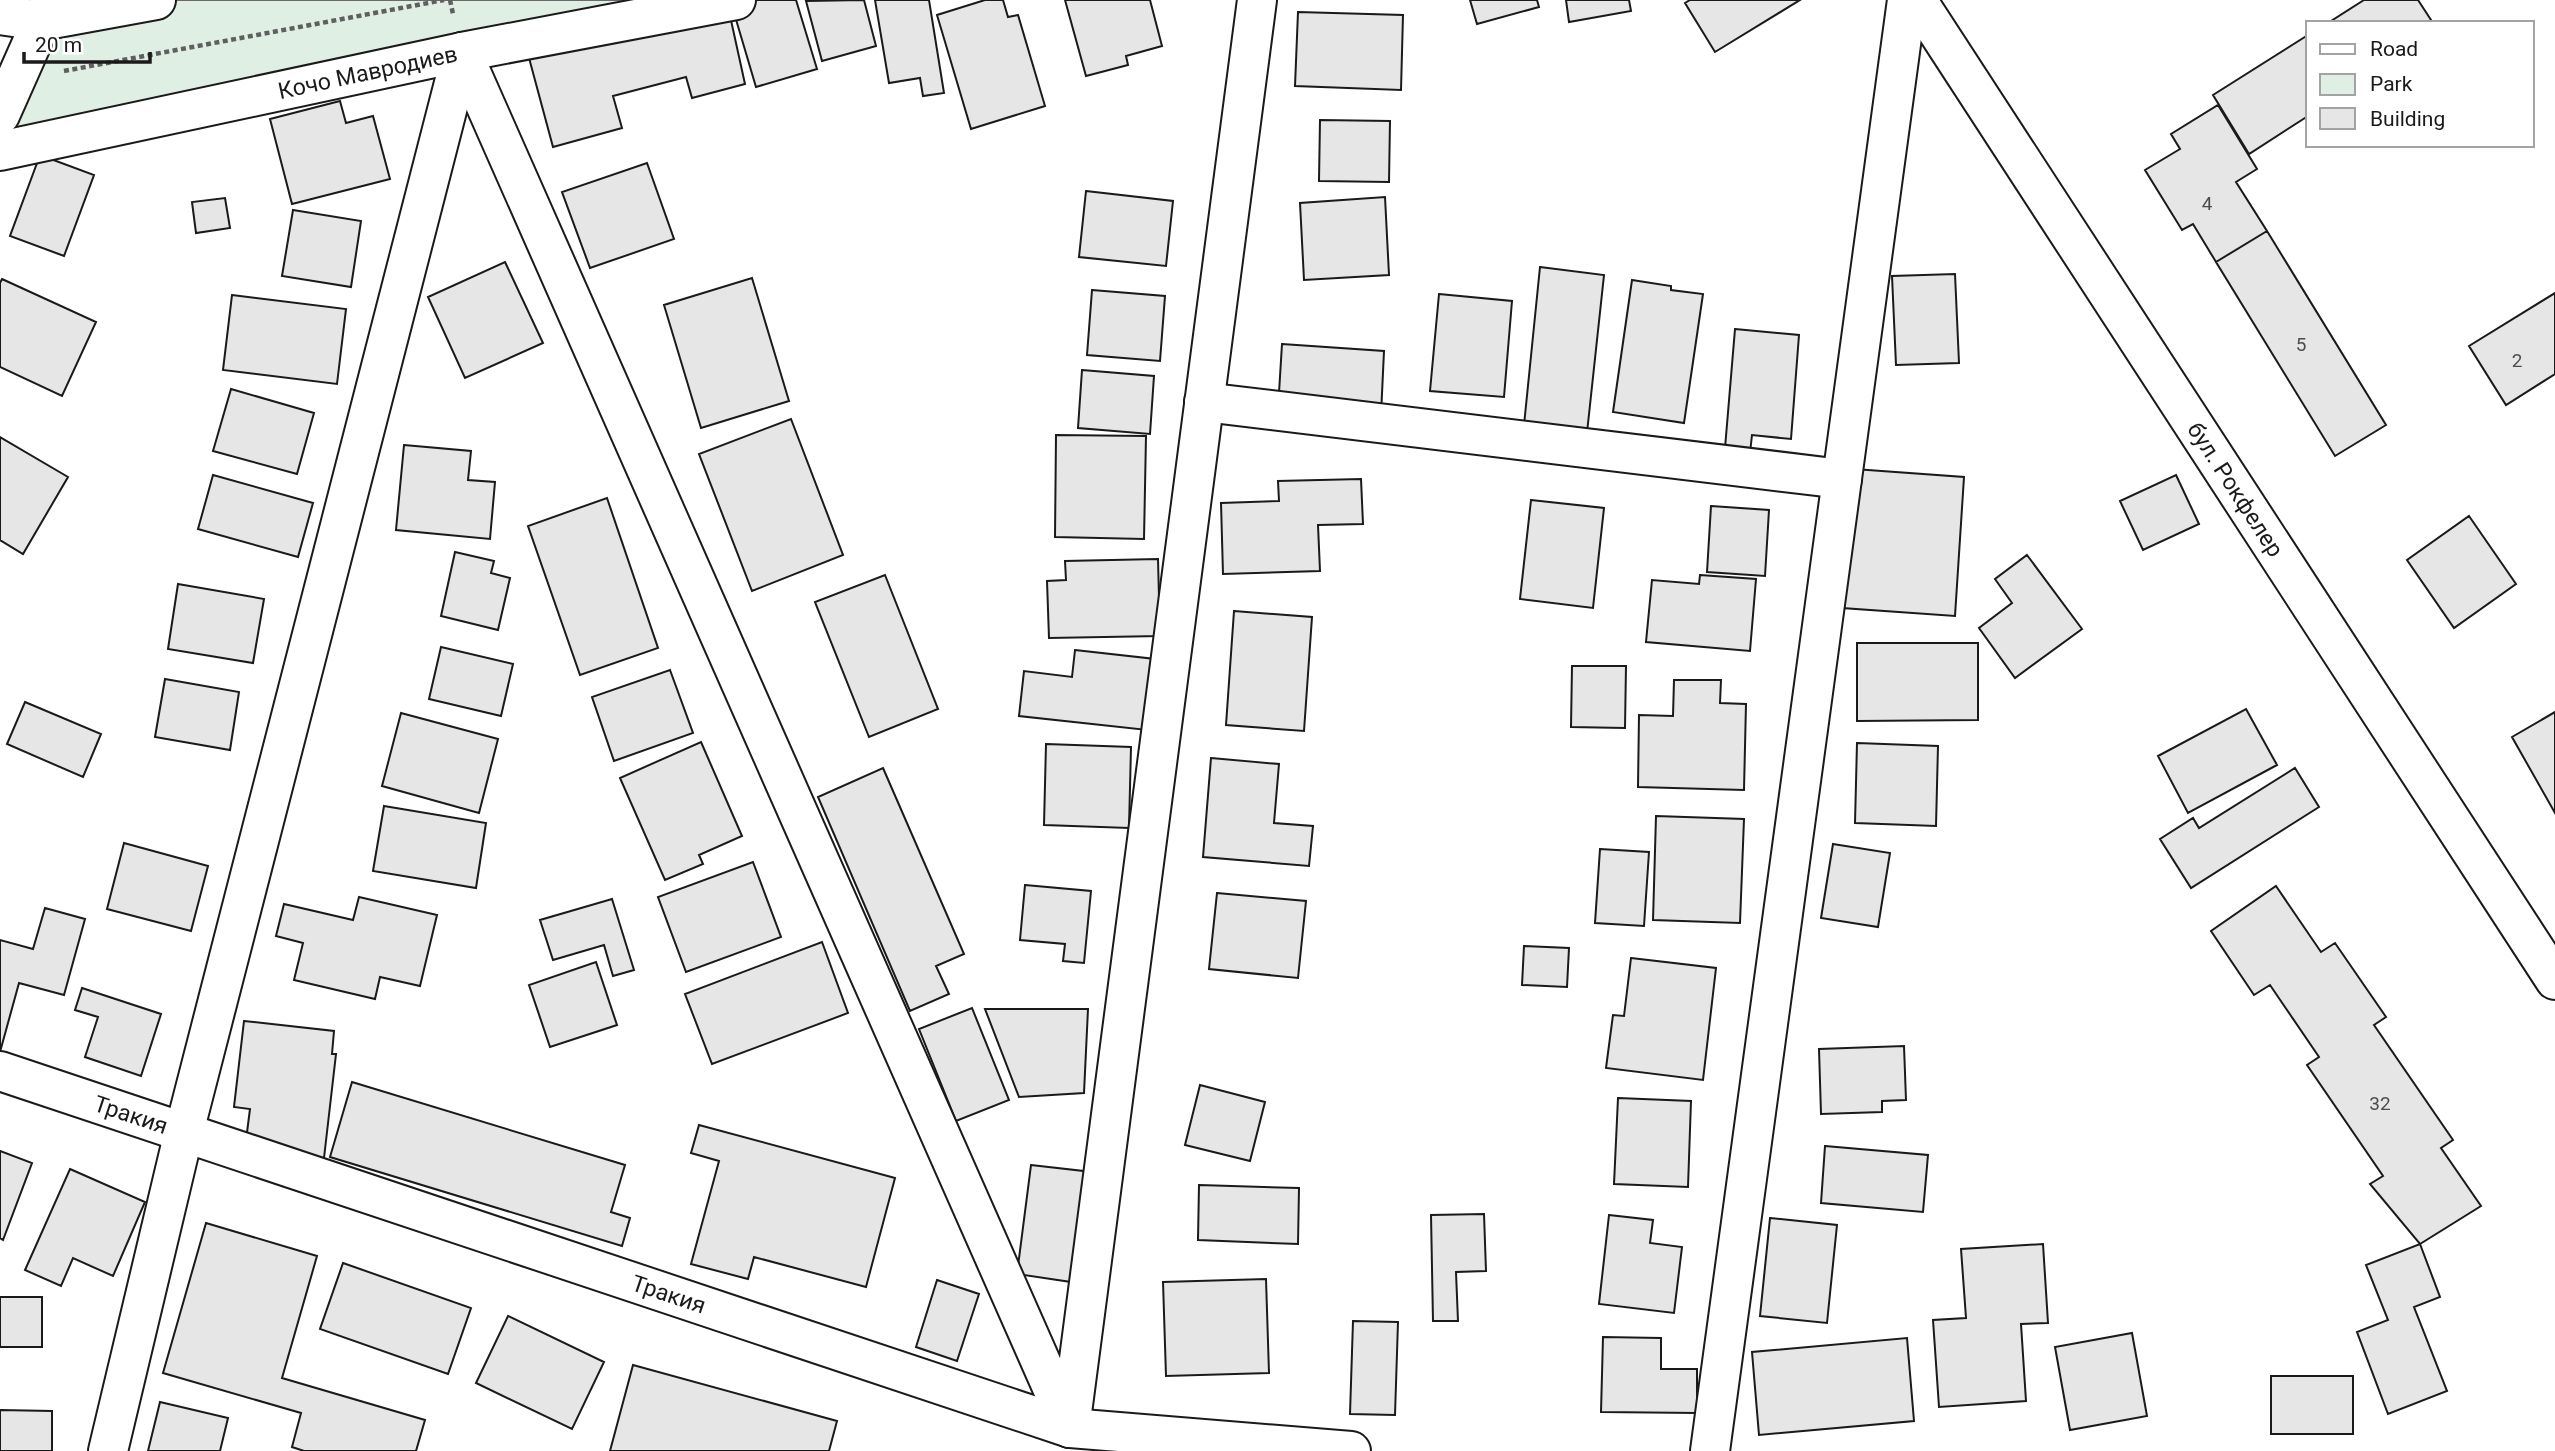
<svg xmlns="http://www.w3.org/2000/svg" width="2555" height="1451" font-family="Roboto,sans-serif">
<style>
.green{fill:#e0efe3;stroke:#6a6a6a;stroke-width:2}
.building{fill:#e6e6e6;stroke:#1a1a1a;stroke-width:2}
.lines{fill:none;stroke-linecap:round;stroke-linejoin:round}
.street-casing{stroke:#1a1a1a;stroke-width:42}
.primary-casing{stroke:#1a1a1a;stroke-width:42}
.path{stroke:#5f5f5f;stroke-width:4.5;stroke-dasharray:5 3.5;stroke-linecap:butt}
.street{stroke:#fff;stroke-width:38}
.primary{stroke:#fff;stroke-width:38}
.labels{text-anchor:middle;stroke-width:5;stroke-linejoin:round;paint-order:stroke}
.number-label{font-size:19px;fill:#4d4d4d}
.street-label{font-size:23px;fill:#1a1a1a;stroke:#fff}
</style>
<rect width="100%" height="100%" fill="#fff"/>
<path class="green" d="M156,0H736L0,151L41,21Z"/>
<path class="building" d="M753,0H796L817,69L756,87L732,6Z
M864,0L876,46L822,61L806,1Z
M875,0H929L944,93L923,96L920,78L889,83Z
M985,0H1003L1008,17L1018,15L1045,106L971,129L937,15Z
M1065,0H1150L1162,46L1126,56L1128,65L1086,76Z
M1470,0H1537L1539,7L1477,24Z
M1566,0H1629L1631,11L1569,22Z
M1690,0H1800L1715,52L1685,3Z
M2364,0H2418L2433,23H2328Z
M727,2L745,84L692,98L686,77L613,96L622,128L553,147L525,43Z
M1298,12L1403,15L1401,90L1295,86Z
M2308,35V116L2249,154L2213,95Z
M340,101L346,123L373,116L390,179L292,204L270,119Z
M2218,105L2257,169L2236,182L2267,231L2216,262L2193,224L2182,230L2145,170L2180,149L2171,134Z
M1320,120L1390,121L1389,182L1319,181Z
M40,155L94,175L64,256L10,236Z
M647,163L674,239L590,268L562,192Z
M1086,191L1173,201L1166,266L1079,257Z
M1385,197L1389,275L1304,280L1300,203Z
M225,198L230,228L196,233L192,202Z
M293,210L361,221L351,287L282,276Z
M2267,231L2386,425L2335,456L2216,262Z
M505,262L543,343L465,378L428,297Z
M1540,267L1604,275L1586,442L1523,435Z
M1955,274L1959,363L1896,365L1892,276Z
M752,278L789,401L701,428L664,305Z
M2,279L96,322L62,396L0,367V283Z
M1632,280L1671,286V290L1703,294L1684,423L1613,412Z
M1092,290L1165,296L1160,361L1087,355Z
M2555,293V374L2506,405L2469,346Z
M1439,294L1512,301L1504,397L1430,391Z
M232,295L346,309L337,384L223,370Z
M1735,329L1799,335L1791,439L1752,435L1749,462L1724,460Z
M1282,344L1384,351L1381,415L1278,409Z
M1082,370L1154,376L1150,434L1078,428Z
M231,389L314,413L297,474L213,451Z
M791,419L843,555L752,591L699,454Z
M1056,435L1146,436L1144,539L1055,537Z
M0,437L68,477L23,554L0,540Z
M404,445L471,451L468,480L495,482L490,539L396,530Z
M1854,469L1964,477L1955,616L1828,607Z
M213,475L313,503L298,557L198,529Z
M2176,475L2199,524L2143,550L2120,501Z
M1361,479L1363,524L1318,525L1320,571L1223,574L1221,503L1279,501L1278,481Z
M607,498L658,648L580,675L528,526Z
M1531,500L1604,508L1593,608L1520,599Z
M1711,506L1769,510L1765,576L1707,572Z
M2469,516L2516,584L2454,628L2407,560Z
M455,552L494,561L491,573L510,578L498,630L441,616Z
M2027,555L2082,629L2015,678L1979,628L2012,603L1995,579Z
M1158,559L1160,636L1049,638L1047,581L1066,580L1065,561Z
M885,575L938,709L869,737L815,602Z
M1700,575L1756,579L1750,651L1646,642L1652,580L1699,584Z
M178,584L264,599L253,663L168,649Z
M1234,611L1312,617L1304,731L1226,725Z
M1857,643H1978V720L1857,721Z
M441,647L513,664L501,716L429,699Z
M1075,650L1155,659L1147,730L1019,716L1024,671L1072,677Z
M1572,666H1626L1625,728L1571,727Z
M670,670L693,733L614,761L592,697Z
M165,679L239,692L230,750L155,737Z
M1674,680H1721L1720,703L1746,704L1744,790L1638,787L1639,715L1673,716Z
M25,702L101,734L83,777L7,744Z
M2246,709L2277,765L2188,813L2158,756Z
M2555,712V813L2512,737Z
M401,713L498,739L479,813L382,786Z
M701,742L742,836L699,855L703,864L665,880L620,778Z
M1857,743L1938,746L1936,826L1855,823Z
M1046,744L1131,747L1129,828L1044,825Z
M1211,758L1279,764L1274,823L1313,826L1309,866L1203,857Z
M883,768L964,954L936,966L949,994L910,1011L818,797Z
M2295,768L2319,807L2191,888L2160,839L2193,818L2199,828Z
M384,806L486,823L476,888L373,871Z
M1656,816L1744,819L1740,923L1653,920Z
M124,843L208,866L191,931L107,909Z
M1833,844L1890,853L1878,927L1821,918Z
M1600,849L1649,852L1644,926L1595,923Z
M753,862L781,937L686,972L658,897Z
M1025,885L1091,891L1084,963L1063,961L1065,944L1020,940Z
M2276,886L2321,952L2335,943L2386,1017L2374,1025L2453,1140L2441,1148L2481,1206L2420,1244L2370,1184L2383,1176L2307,1065L2319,1057L2270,985L2254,995L2211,931Z
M1217,893L1306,901L1298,978L1209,969Z
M359,897L437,915L420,986L380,977L375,999L294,980L303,943L276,936L284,904L353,920Z
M612,899L634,970L613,976L604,945L553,960L540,920Z
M45,908L85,919L64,995L19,983L0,1052V940L33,949Z
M822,942L848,1013L712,1064L685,994Z
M1524,946L1569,948L1567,987L1522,985Z
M1631,958L1716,968L1703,1080L1606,1068L1613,1015L1624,1016Z
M596,962L617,1025L550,1047L529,985Z
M82,988L161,1014L141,1076L85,1057L98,1017L75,1010Z
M972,1008L1009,1100L956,1121L919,1029Z
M985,1009H1088L1084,1093L1019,1097Z
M244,1021L334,1031L332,1054H336L324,1158L245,1148L250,1109L234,1107Z
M1904,1046L1906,1100L1882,1101V1112L1821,1114L1819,1049Z
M352,1082L625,1165L611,1212L630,1218L622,1246L330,1157Z
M1200,1085L1265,1102L1250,1161L1185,1145Z
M1618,1098L1691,1101L1688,1187L1614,1184Z
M699,1125L895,1178L866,1287L754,1257L748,1279L691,1264L719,1161L691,1153Z
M1825,1146L1928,1155L1923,1212L1821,1203Z
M0,1151L32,1163L3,1240L0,1238Z
M1031,1165L1092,1172L1078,1283L1017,1274Z
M70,1169L145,1202L113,1276L73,1258L61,1286L25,1270Z
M1199,1185L1299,1188L1298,1244L1198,1240Z
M1484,1214L1486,1271L1456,1272L1458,1321H1433L1431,1215Z
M1609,1215L1653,1220L1650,1243L1682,1247L1674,1313L1599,1304Z
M1770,1218L1837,1225L1827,1323L1760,1316Z
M206,1223L317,1256L282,1378L425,1420L416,1451H304L292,1447L301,1413L163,1373Z
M2043,1244L2048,1323L2021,1324L2026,1401L1939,1407L1933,1320L1966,1318L1961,1249Z
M2420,1244L2440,1297L2414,1307L2447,1391L2388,1414L2357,1332L2388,1320L2366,1265Z
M343,1263L471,1308L448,1374L320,1329Z
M1266,1279L1269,1373L1166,1376L1163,1282Z
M937,1280L979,1294L957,1361L916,1347Z
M0,1297H42V1347H0Z
M508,1316L604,1362L572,1429L476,1383Z
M1353,1321L1398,1322L1395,1415L1350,1414Z
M2132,1333L2147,1416L2070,1430L2055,1347Z
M1603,1337L1661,1338V1369H1697V1413L1601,1412Z
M1907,1338L1914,1421L1759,1435L1752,1352Z
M633,1365L837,1421L829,1451H610Z
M2271,1376H2353V1434H2271Z
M160,1402L228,1418L220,1451H148Z
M0,1410L52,1411V1451H0Z"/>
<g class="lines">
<g class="street-casing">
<g id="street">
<path d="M0,15L41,21L156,0"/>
<path d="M462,52L1070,1428"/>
<path d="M0,115L51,0"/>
<path id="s1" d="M0,151L462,52L736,0"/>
<path d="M1204,402L1842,479"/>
<path id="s2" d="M0,1071L1070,1428L1351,1451"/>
<path d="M1070,1428L1257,0"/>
<path d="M108,1451L184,1132L462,52"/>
<path d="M1710,1451L1907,0"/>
</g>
</g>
<g class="primary-casing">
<g id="primary">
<path id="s3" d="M1917,0L2555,980"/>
</g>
</g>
<path class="path" d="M450,0L453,14
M64,71L444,0"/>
<use href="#street" class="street"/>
<use href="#primary" class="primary"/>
</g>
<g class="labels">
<g class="number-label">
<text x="2207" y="210">4</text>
<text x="2301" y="351">5</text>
<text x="2517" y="367">2</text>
<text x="2380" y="1110">32</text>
</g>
<g class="street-label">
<text dy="8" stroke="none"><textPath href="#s1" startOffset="376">Кочо Мавродиев</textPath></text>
<text dy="8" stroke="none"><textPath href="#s3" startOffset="584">бул. Рокфелер</textPath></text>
<text dy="8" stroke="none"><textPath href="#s2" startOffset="138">Тракия</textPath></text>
<text dy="8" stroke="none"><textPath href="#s2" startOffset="705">Тракия</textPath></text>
</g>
</g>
<rect x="2306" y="21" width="228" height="126" fill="#ffffff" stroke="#a3a3a3" stroke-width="2"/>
<rect x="2320" y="44" width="35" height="10" fill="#ffffff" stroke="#a3a3a3" stroke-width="2"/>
<text x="2370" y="56" font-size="21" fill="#1a1a1a">Road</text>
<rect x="2320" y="74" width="35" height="21" fill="#e0efe3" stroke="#a3a3a3" stroke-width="2"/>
<text x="2370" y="91" font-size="21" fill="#1a1a1a">Park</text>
<rect x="2320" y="108" width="35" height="21" fill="#e6e6e6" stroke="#a3a3a3" stroke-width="2"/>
<text x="2370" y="126" font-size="21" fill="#1a1a1a">Building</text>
<path d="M24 52v10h126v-10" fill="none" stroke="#1a1a1a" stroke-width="3.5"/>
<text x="35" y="52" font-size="21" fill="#1a1a1a" stroke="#ffffff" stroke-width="5" paint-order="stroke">20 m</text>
</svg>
